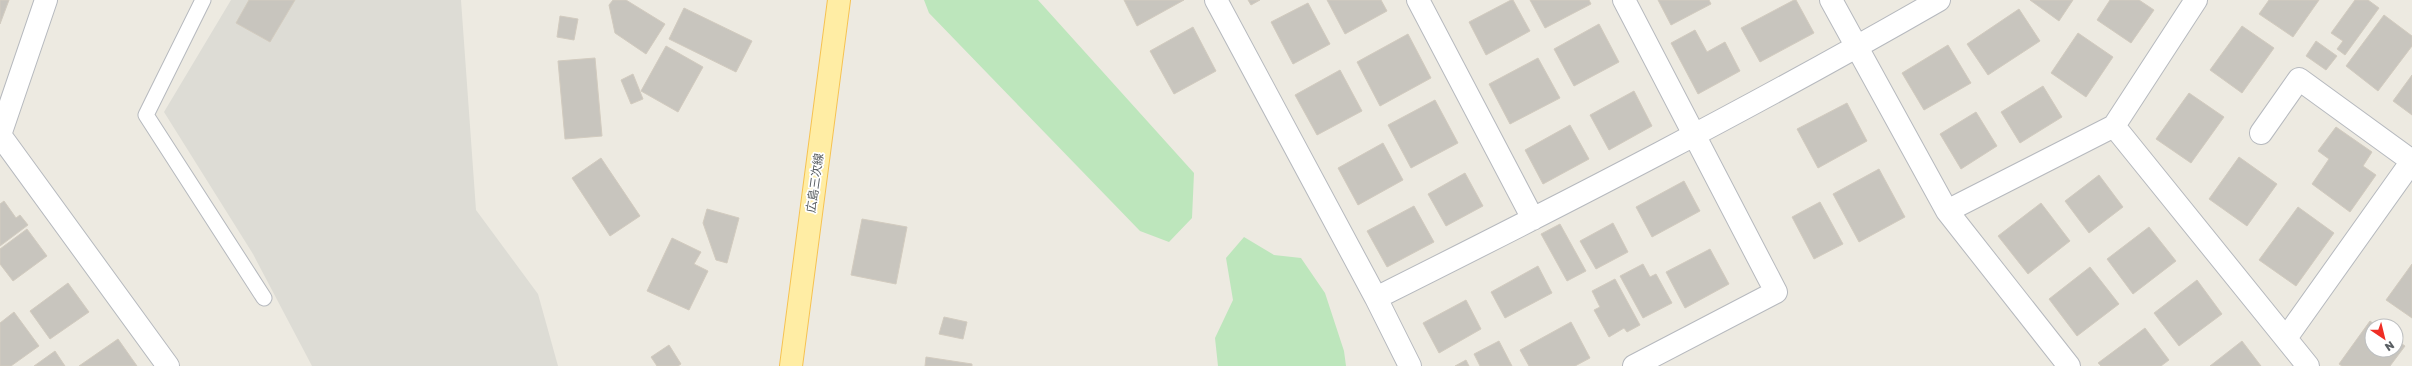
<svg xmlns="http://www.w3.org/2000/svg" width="2412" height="366" font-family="'Golos Text','Noto Sans JP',sans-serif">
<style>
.industrial{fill:#dddcd5}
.green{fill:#bde6bc}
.building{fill:#c8c5be;stroke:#d2cbbf}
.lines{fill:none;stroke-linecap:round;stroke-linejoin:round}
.lane-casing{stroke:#b6b9be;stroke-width:17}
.street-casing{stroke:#b6b9be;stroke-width:24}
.primary-casing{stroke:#f6c251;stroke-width:24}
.lane{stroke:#fff;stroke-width:15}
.street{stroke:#fff;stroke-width:22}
.primary{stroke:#ffeda4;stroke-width:22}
.labels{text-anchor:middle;stroke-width:3.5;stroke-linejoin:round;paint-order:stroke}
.street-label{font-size:12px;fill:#595e62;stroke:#fff}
</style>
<rect width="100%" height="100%" fill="#edeae1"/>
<path class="industrial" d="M231,0H461L476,210L538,294L558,366H312L253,254L164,112Z"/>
<path class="green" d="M924,0H1038L1194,173L1192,218L1169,242L1140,231L929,13Z
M1244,237L1274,255L1301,258L1325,293L1344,351L1346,366H1218L1215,338L1233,300L1226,258Z"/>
<path class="building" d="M0,0H9L0,24Z
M249,0H295L270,42L236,23Z
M613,0H626L665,24L646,54L615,33L609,5Z
M1124,0H1184L1137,26Z
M1248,0H1260L1251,5Z
M1327,0H1381L1387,11L1345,34Z
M1511,0H1513L1530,31L1486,55L1469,22Z
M1530,0H1589L1591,4L1545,28Z
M1658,0H1709L1711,4L1671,25Z
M1794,0H1796L1814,33L1760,62L1741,28Z
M2030,0H2073L2059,21Z
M2110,0H2139L2154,10L2131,43L2097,20Z
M2269,0H2319L2293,37L2259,14Z
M2355,0H2368L2379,8L2345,55L2337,49L2343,41L2331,33Z
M1308,3L1330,44L1293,64L1271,22Z
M684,8L752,41L736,72L669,39Z
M2019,9L2040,41L1988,75L1967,44Z
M2384,15L2412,36V46L2378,91L2346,66Z
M560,16L578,19L574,40L557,37Z
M1599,24L1619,62L1574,86L1554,49Z
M2242,26L2274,48L2242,93L2210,70Z
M1193,27L1216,71L1174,94L1150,51Z
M1695,30L1707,52L1725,42L1740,71L1698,94L1671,43Z
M2078,33L2113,57L2086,97L2051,73Z
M1408,34L1431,78L1380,106L1357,62Z
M2316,41L2337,56L2326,70L2306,56Z
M1948,45L1971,83L1924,110L1902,73Z
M666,46L703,67L678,112L641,91Z
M595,58L602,136L565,139L558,61Z
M1538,58L1560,98L1510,124L1489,84Z
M1340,70L1362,111L1317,135L1295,95Z
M633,74L643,99L631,104L621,80Z
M2412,75V115L2393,101Z
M2043,86L2062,117L2020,143L2001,112Z
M1634,91L1652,126L1609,150L1590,115Z
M2189,93L2224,117L2191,163L2156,139Z
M1435,100L1458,143L1411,168L1388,125Z
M1847,103L1867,141L1818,168L1797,129Z
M1976,112L1997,146L1961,169L1940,134Z
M1570,125L1589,159L1543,184L1525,150Z
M2336,127L2372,152L2363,166L2376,175L2350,212L2312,184L2329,159L2318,151Z
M1383,143L1403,180L1358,205L1338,168Z
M2239,157L2277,184L2247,226L2209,199Z
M601,158L640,216L610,236L572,178Z
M1879,169L1905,217L1859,242L1833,194Z
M1465,173L1483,206L1446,226L1428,194Z
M2099,175L2123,207L2089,233L2065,201Z
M1684,181L1700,211L1652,237L1636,207Z
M4,201L16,218L20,215L28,225L0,246V204Z
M1820,202L1843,244L1814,259L1792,217Z
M2041,203L2070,241L2028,274L1998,236Z
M1414,206L1434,242L1387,267L1367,231Z
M2298,207L2334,233L2296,286L2259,260Z
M707,209L739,218L727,263L716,260L703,223Z
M862,219L907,227L896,284L851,275Z
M1613,223L1628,252L1596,269L1580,241Z
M1560,224L1586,271L1567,281L1541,234Z
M2149,227L2176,261L2133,294L2107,259Z
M27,229L47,256L13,281L0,264V249Z
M672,238L701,252L694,264L708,271L689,310L647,291Z
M1710,249L1729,284L1685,308L1666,272Z
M1643,264L1650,277L1656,274L1672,303L1643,318L1620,276Z
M2412,264V318L2386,300Z
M1538,266L1552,293L1505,318L1491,292Z
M2090,267L2119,304L2077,336L2049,299Z
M1615,279L1640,325L1627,332L1624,328L1609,337L1594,310L1600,307L1592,291Z
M2197,280L2222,314L2179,346L2154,313Z
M68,283L89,312L50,339L30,311Z
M1466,300L1481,329L1439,353L1423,323Z
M14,312L39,346L11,366H0V323Z
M944,317L967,322L963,339L939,334Z
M2370,321L2377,326H2372V350H2396V340L2405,346L2390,366H2342L2339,364Z
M1571,322L1590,358L1575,366H1529L1520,350Z
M2145,328L2169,360L2161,366H2101L2098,363Z
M118,339L137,366H79Z
M1499,341L1512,366H1480L1474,354Z
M2242,341L2261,366H2210Z
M669,345L681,364L678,366H657L651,357Z
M55,351L65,366H34Z
M926,357L972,364V366H925Z
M1466,360L1469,366H1455Z"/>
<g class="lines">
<g class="lane-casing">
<path id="lane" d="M203,0L146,115L264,298"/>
</g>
<g class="street-casing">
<path id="street" d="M1216,0L1376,298L1410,366
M1418,0L1533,219
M1624,0L1776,292L1634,366
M1831,0L1947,211L2069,366
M2114,126L2196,0
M2261,133L2299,79L2412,161L2286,338
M0,135L168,366
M0,135L46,0
M1947,211L2114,126L2308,366
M1376,298C1566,203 1755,106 1939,0"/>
</g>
<g class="primary-casing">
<path id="primary" d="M791,366L839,0"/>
</g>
<use href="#lane" class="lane"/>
<use href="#street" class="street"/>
<use href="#primary" class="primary"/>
</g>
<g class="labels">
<g class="street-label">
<text transform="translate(815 183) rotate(-82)" y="4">広島三次線</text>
</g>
</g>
<g transform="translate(2384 338) rotate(145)"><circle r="19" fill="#ffffff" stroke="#bdbfc0"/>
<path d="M0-3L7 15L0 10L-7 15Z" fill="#ef2e25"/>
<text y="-6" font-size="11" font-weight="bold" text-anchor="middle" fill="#595e62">N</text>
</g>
</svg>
